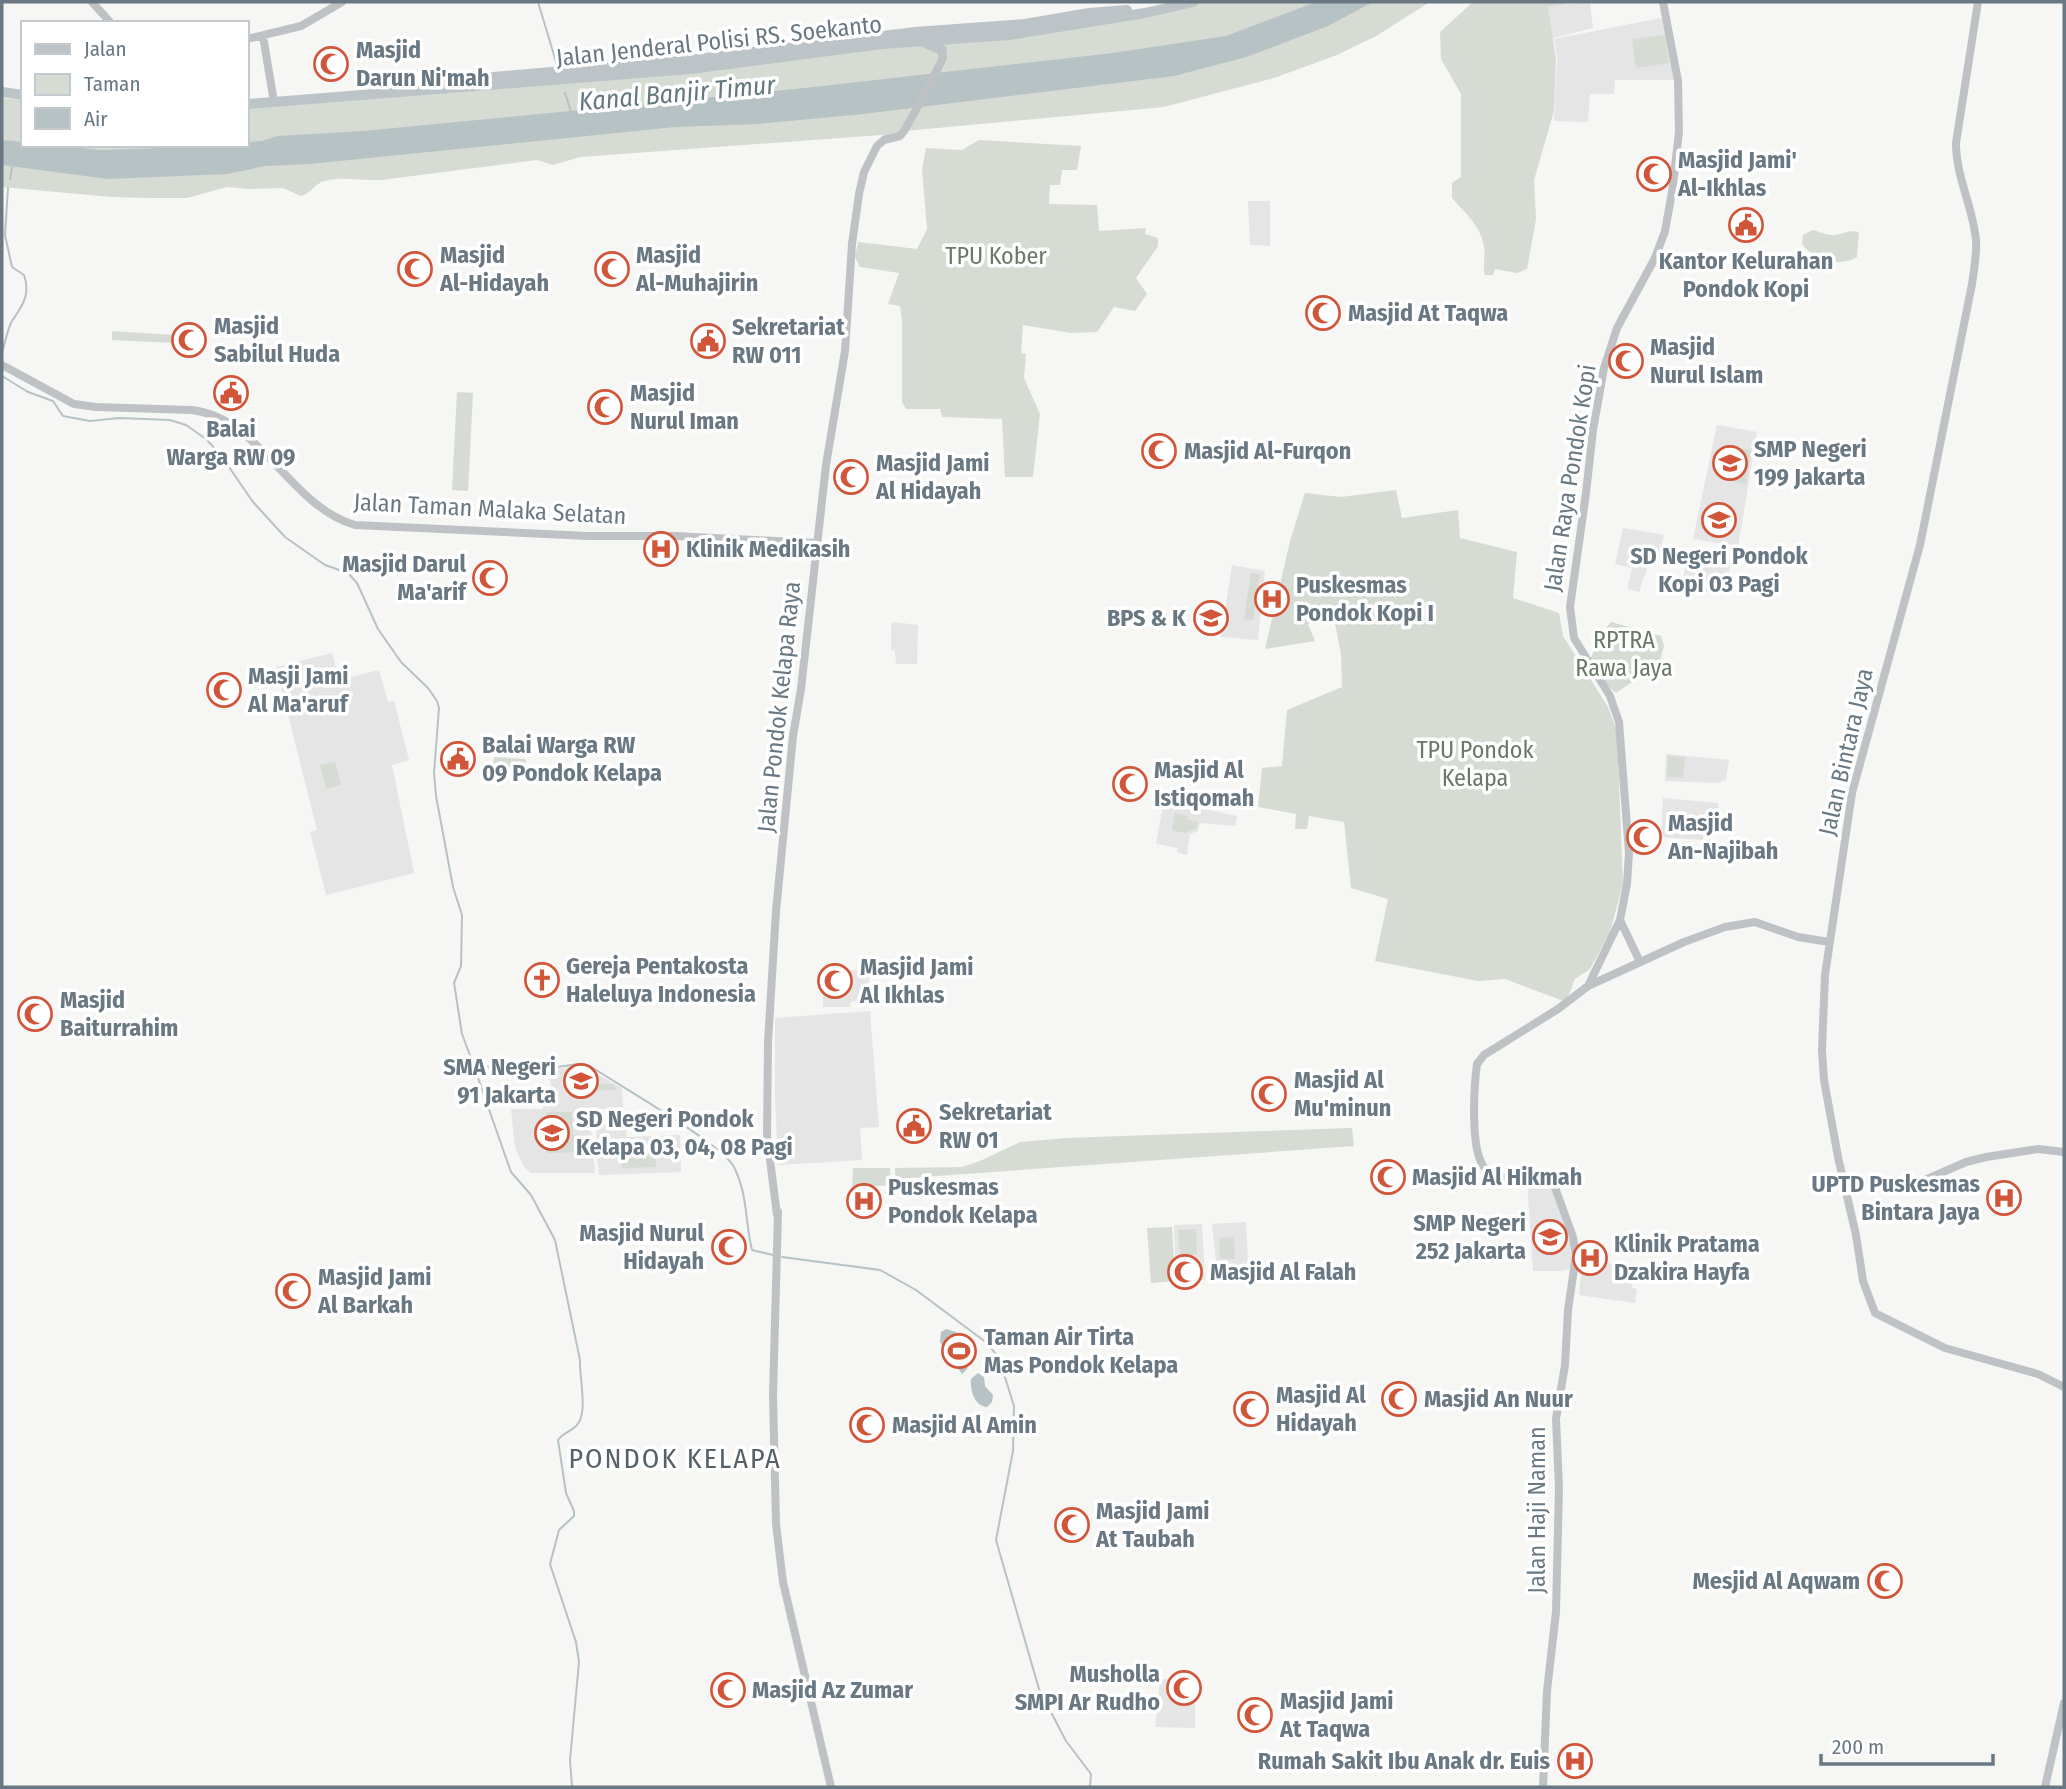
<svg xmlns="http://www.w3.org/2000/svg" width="2066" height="1789" font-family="'Fira Sans Condensed',sans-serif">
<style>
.built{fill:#e4e5e4}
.green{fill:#d6dbd3}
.water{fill:#b7c2c5}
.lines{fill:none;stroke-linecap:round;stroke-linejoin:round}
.stream{stroke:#b7c2c5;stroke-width:2}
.tertiary{stroke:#bec2c5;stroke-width:8}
.primary{stroke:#bdc4c8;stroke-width:10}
.labels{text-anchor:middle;stroke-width:7;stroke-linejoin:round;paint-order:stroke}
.street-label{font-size:24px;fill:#697882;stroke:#fff}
.poi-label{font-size:24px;font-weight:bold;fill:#697882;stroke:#fff;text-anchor:start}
.park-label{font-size:24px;fill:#6b7a67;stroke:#fff}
.water-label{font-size:26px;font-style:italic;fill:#64787e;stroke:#fff}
.quarter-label{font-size:28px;letter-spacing:2px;fill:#566168;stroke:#fff}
</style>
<rect width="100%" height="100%" fill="#f6f6f4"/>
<path class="built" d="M1562,2L1563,4L1590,2L1593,28L1550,39L1543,3Z
M1666,17L1675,80H1615L1614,94H1590L1588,122L1554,121L1557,58L1554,39Z
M1248,201H1270V246L1250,245Z
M1717,425L1757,432L1738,546L1693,539Z
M1623,528L1664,535L1658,559L1650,560L1639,592L1627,589L1632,568L1615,564Z
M1689,550L1702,552V554L1731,558L1726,594L1681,588Z
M1232,565L1265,571L1258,640L1221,637Z
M893,622L918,625L917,664H896L895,651L891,650V627Z
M332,653L339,680L379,670L388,702L394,701L409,760L392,765L414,873L326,895L310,832L317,830L276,667Z
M1666,754L1729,760L1726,780L1717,783L1665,781Z
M1663,798L1718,803L1720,819H1704L1703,840L1661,837Z
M1164,800L1237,816L1235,826L1200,823L1198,831L1190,834L1187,855L1177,852L1178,848L1156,844Z
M869,970L868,1002L851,1001L850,1007H823V976L831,971Z
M870,1011L879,1127L860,1128L862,1160L778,1165L775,1095V1018Z
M581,1065L622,1088L623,1109H543V1096L551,1095L550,1070Z
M511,1109H589L595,1173H530L523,1165L515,1148Z
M597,1119H611L610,1130H626L627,1137L680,1135L681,1172L599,1175L596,1152Z
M1538,1178L1553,1186L1575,1258L1570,1269L1561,1271H1533L1527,1180Z
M1246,1222L1249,1279L1218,1281L1212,1224Z
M1202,1224L1205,1280L1176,1281L1174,1225Z
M1582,1261L1636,1266L1632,1288L1637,1289L1635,1303L1579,1295Z
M1160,1679L1195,1681V1728L1155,1727Z"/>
<path class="green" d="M1193,2H1430L1376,36L1337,55L1274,78L1164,107L905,131L893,138L881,135L580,157L553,165L537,160L381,180C361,181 344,176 324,181C314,184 312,193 301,196L283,188L249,189L227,187L187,198H151L112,197L2,187V98L23,100V145H247V104L1009,35Z
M1473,2H1572L1548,7L1556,59L1554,111L1534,180L1536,219L1527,269L1517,273L1495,269L1493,275H1485C1482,265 1486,256 1484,246C1480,225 1465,213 1452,198V183L1461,177V94L1441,59L1440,32Z
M1665,35L1669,63L1636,68L1632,39Z
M979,140L1081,146L1077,170H1062L1060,185H1050L1049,204L1097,205L1099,231L1146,228L1145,234L1158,238V246L1136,278L1147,294L1135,311L1114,307L1097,332L1071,333L1023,325L1021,353L1026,354L1024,378L1040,414L1033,477H1005L1002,419L942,417L940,409H906L902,402V321L900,306L888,304L899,273L860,267L855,257L858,242L917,249L927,229L922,170L926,148L962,150Z
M1813,230C1820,232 1828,236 1836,235C1846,233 1849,230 1859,232L1857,257C1839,268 1814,260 1802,244L1803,235Z
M112,331L174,335L175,343L112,340Z
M457,392L473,393L468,491L452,490Z
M1732,447L1751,450L1746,484L1726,480Z
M1396,490L1402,518L1458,510L1460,538L1517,552L1513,598L1559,613L1563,636L1608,707L1617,731L1623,884L1610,932L1590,969L1575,979L1566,1002L1505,979L1478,981L1375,961L1388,899L1351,888L1344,822L1309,816L1307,829H1295L1296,814L1258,807L1262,768L1282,766L1287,710L1342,687L1341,654L1334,618L1308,624L1315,641L1265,649L1290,541L1305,493L1341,497Z
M1704,509L1727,512L1724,532L1701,529Z
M1251,573L1260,574L1253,620L1244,619Z
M1611,622L1661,636L1664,646L1656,675L1641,676L1616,693L1587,668L1600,635Z
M1668,756L1685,757L1683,778L1667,777Z
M494,757L526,759L525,774L493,771Z
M335,762L341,785L326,789L320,765Z
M1175,813L1188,816L1187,820L1198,822L1196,829L1184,833L1172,830Z
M569,1070H579V1084H612L618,1090L570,1091Z
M546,1112H572L573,1135H583V1152L547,1153Z
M629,1115H655L654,1129L629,1128Z
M1352,1128L1354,1146L895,1179V1168L962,1167L980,1161L1020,1142L1066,1138Z
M655,1149L656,1167L622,1168L621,1150Z
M853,1168H890L891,1185L852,1188Z
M1172,1227L1175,1281L1151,1283L1147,1228Z
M1196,1229L1197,1254L1180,1255L1178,1230Z
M1234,1237L1235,1259H1220L1219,1238Z"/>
<path class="water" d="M1316,2H1373L1328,26L1246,57L1174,76L863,114L758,124L675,127L310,164L265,166L227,174L108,179L2,165V140L23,142V145H54L101,150L247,145V142L262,141L277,136L363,131L509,117L805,88L1113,53L1226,36Z
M946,1329L956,1332L974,1350L970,1356L967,1353L961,1361L968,1368L962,1374L940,1342L941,1332Z
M978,1373L984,1377L985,1386L993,1395L992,1402L987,1407C974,1406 970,1390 971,1379Z"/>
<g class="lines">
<path class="stream" d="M538,2L557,65
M565,93L571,112
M10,179L13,163
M2,353C5,343 7,330 12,321C22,306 31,295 24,275L12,267L5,235L8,188
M2,376L28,392L53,401L63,416L90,421L119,418L170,420L186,425L206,439L220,454L253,502L285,537L325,565L348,573L357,583L378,629L401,662L428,688L437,701L439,708L434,773L436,796L453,887L462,915L461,966L454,983L462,1034L471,1058L503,1075L578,1064L590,1066C617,1084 722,1144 734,1167C748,1195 745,1222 752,1250L773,1255
M471,1058L511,1172L531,1195L555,1240L580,1360C579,1378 589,1414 576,1426C570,1432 563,1433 558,1440L566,1493L574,1511V1516L559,1530L550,1564L576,1642L579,1662L570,1760L572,1787
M782,1257L880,1270L916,1290L987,1343L999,1358L1014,1406L1013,1451L996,1540L1039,1689L1066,1741L1091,1774L1090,1787"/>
<path class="tertiary" d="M92,2L111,23
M1978,2L1956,143C1956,177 1973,207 1976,240C1977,254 1974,270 1972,284L1920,545L1852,793L1825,975L1822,1050L1824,1080L1838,1157L1856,1235L1863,1281L1875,1313L1945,1348L2038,1374L2064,1387
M263,36L273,96
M247,39L301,26L342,2
M2,365L74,404L96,407L192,410C261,418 289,506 355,525L588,536H675L817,543
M1620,920L1640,962
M1588,986L1620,920L1627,884L1629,853L1619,722L1610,696L1574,638L1570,607L1586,493L1593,430L1604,368L1617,328L1655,258L1665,231L1672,192L1679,132L1678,81L1663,2
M1844,1185L1925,1180L1966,1162L1986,1157L2038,1149L2064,1152
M778,1212L773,1395L776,1524L783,1582L831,1787
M777,1215L767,1136L768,1042L776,911L793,736L801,689L826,465L845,351L852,244L859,194L864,172L877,146L884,140L900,136L904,131L921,101L943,58L940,45
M1543,1787L1547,1691L1556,1612L1559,1488L1556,1419L1565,1365L1568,1310L1576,1255L1573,1237L1552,1179C1536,1173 1519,1180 1503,1177C1496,1175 1488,1173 1484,1167C1470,1150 1474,1086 1477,1064L1484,1055L1558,1009L1588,986L1684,942L1725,927L1755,922L1798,937L1829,942
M2045,1787L2064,1703"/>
<path class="primary" d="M923,42L942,50
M425,83L689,60L915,32L1025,24L1089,13L1127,10
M2,92L23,95
M247,104L690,69L882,44L1009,35L1145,13L1193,2"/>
</g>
<defs>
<g id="mosque-ring" transform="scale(1.75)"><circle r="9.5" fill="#fff" stroke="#d15539" stroke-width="1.5"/><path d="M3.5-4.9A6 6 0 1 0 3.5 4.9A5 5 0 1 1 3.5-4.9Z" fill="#d15539"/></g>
<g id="civic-ring" transform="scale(1.75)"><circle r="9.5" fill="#fff" stroke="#d15539" stroke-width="1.5"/><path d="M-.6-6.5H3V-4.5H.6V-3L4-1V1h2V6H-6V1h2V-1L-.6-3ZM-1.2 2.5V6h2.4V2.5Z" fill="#d15539"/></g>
<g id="school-ring" transform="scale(1.75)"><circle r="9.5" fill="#fff" stroke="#d15539" stroke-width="1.5"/><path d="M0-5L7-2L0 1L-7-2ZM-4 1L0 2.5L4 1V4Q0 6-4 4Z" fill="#d15539"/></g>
<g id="hospital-ring" transform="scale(1.75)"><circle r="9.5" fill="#fff" stroke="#d15539" stroke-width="1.5"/><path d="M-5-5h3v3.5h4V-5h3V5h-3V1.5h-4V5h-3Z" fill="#d15539"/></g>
<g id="church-ring" transform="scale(1.75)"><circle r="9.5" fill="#fff" stroke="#d15539" stroke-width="1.5"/><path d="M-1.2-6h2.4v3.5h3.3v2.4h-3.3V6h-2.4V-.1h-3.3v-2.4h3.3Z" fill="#d15539"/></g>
<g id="stadium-ring" transform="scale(1.75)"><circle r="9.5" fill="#fff" stroke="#d15539" stroke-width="1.5"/><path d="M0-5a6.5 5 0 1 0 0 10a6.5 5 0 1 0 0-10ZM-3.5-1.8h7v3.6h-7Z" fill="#d15539"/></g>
</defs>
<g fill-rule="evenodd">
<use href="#mosque-ring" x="331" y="64"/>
<use href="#mosque-ring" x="1654" y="174"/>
<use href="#civic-ring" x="1746" y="225"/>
<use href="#mosque-ring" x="415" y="269"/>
<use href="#mosque-ring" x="612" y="269"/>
<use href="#mosque-ring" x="1323" y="313"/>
<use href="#mosque-ring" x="189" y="340"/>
<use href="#civic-ring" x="708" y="341"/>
<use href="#mosque-ring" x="1626" y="361"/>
<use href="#civic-ring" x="231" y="393"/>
<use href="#mosque-ring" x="605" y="407"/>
<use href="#mosque-ring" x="1159" y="451"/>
<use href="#school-ring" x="1730" y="463"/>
<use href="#mosque-ring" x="851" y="477"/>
<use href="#school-ring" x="1719" y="520"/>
<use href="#hospital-ring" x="661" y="549"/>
<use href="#mosque-ring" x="490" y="578"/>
<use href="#hospital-ring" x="1272" y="599"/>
<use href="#school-ring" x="1211" y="618"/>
<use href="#mosque-ring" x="224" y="690"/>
<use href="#civic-ring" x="458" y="759"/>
<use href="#mosque-ring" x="1130" y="784"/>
<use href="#mosque-ring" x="1644" y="837"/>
<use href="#church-ring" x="542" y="980"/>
<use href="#mosque-ring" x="835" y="981"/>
<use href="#mosque-ring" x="35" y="1014"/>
<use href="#school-ring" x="581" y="1081"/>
<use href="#mosque-ring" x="1269" y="1094"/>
<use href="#civic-ring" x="914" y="1126"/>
<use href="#school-ring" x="552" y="1133"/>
<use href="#mosque-ring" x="1388" y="1177"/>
<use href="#hospital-ring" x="2004" y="1198"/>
<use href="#hospital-ring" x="864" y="1201"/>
<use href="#school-ring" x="1550" y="1237"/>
<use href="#mosque-ring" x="729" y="1247"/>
<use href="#hospital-ring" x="1590" y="1258"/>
<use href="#mosque-ring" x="1185" y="1272"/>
<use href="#mosque-ring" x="293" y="1291"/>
<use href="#stadium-ring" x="959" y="1351"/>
<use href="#mosque-ring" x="1399" y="1399"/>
<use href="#mosque-ring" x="1251" y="1409"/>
<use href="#mosque-ring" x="867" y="1425"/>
<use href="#mosque-ring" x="1072" y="1525"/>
<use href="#mosque-ring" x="1885" y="1581"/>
<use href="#mosque-ring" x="1184" y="1688"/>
<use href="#mosque-ring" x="728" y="1690"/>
<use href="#mosque-ring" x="1255" y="1715"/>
<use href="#hospital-ring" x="1575" y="1761"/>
</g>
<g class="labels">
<g class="street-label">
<text transform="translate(719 41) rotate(-6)" y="8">Jalan Jenderal Polisi RS. Soekanto</text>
<text transform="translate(1570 478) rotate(-81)" y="8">Jalan Raya Pondok Kopi</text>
<text transform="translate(490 509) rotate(3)" y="8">Jalan Taman Malaka Selatan</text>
<text transform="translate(779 707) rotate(-84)" y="8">Jalan Pondok Kelapa Raya</text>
<text transform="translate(1846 752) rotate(-77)" y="8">Jalan Bintara Jaya</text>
<text transform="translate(1537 1510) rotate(-90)" y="8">Jalan Haji Naman</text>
</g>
<g class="poi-label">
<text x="356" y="58">Masjid<tspan x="356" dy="28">Darun Ni'mah</tspan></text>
<text x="1678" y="168">Masjid Jami'<tspan x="1678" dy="28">Al-Ikhlas</tspan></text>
<text x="440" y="263">Masjid<tspan x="440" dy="28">Al-Hidayah</tspan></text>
<text x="636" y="263">Masjid<tspan x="636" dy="28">Al-Muhajirin</tspan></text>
<text x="1746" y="269" text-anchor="middle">Kantor Kelurahan<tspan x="1746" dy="28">Pondok Kopi</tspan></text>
<text x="1348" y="321">Masjid At Taqwa</text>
<text x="214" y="334">Masjid<tspan x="214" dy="28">Sabilul Huda</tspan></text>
<text x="732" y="335">Sekretariat<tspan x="732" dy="28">RW 011</tspan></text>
<text x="1650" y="355">Masjid<tspan x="1650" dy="28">Nurul Islam</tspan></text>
<text x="630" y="401">Masjid<tspan x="630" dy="28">Nurul Iman</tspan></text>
<text x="231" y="437" text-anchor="middle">Balai<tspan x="231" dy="28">Warga RW 09</tspan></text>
<text x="1754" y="457">SMP Negeri<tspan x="1754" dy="28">199 Jakarta</tspan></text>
<text x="1184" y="459">Masjid Al-Furqon</text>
<text x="876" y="471">Masjid Jami<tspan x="876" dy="28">Al Hidayah</tspan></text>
<text x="686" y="557">Klinik Medikasih</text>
<text x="1719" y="564" text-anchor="middle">SD Negeri Pondok<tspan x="1719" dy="28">Kopi 03 Pagi</tspan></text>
<text x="466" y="572" text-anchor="end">Masjid Darul<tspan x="466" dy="28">Ma'arif</tspan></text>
<text x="1296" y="593">Puskesmas<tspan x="1296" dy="28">Pondok Kopi I</tspan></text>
<text x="1186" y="626" text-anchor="end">BPS &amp; K</text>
<text x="248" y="684">Masji Jami<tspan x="248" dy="28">Al Ma'aruf</tspan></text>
<text x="482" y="753">Balai Warga RW<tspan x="482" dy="28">09 Pondok Kelapa</tspan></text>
<text x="1154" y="778">Masjid Al<tspan x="1154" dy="28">Istiqomah</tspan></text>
<text x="1668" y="831">Masjid<tspan x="1668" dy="28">An-Najibah</tspan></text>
<text x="566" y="974">Gereja Pentakosta<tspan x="566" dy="28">Haleluya Indonesia</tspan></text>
<text x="860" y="975">Masjid Jami<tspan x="860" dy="28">Al Ikhlas</tspan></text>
<text x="60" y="1008">Masjid<tspan x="60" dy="28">Baiturrahim</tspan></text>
<text x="556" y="1075" text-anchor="end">SMA Negeri<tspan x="556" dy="28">91 Jakarta</tspan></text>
<text x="1294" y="1088">Masjid Al<tspan x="1294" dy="28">Mu'minun</tspan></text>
<text x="939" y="1120">Sekretariat<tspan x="939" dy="28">RW 01</tspan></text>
<text x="576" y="1127">SD Negeri Pondok<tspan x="576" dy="28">Kelapa 03, 04, 08 Pagi</tspan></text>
<text x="1412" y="1185">Masjid Al Hikmah</text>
<text x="1980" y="1192" text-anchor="end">UPTD Puskesmas<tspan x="1980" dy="28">Bintara Jaya</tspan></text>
<text x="888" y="1195">Puskesmas<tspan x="888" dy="28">Pondok Kelapa</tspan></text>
<text x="1526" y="1231" text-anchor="end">SMP Negeri<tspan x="1526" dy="28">252 Jakarta</tspan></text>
<text x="704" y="1241" text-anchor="end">Masjid Nurul<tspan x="704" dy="28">Hidayah</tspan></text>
<text x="1614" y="1252">Klinik Pratama<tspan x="1614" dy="28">Dzakira Hayfa</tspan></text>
<text x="1210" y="1280">Masjid Al Falah</text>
<text x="318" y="1285">Masjid Jami<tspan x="318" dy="28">Al Barkah</tspan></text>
<text x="984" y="1345">Taman Air Tirta<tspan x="984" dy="28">Mas Pondok Kelapa</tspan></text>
<text x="1276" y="1403">Masjid Al<tspan x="1276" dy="28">Hidayah</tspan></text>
<text x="1424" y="1407">Masjid An Nuur</text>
<text x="892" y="1433">Masjid Al Amin</text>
<text x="1096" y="1519">Masjid Jami<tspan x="1096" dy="28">At Taubah</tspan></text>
<text x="1860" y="1589" text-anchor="end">Mesjid Al Aqwam</text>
<text x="1160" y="1682" text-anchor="end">Musholla<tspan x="1160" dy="28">SMPI Ar Rudho</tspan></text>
<text x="752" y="1698">Masjid Az Zumar</text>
<text x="1280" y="1709">Masjid Jami<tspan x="1280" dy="28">At Taqwa</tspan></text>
<text x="1550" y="1769" text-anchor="end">Rumah Sakit Ibu Anak dr. Euis</text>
</g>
<g class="park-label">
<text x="996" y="264">TPU Kober</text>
<text x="1624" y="648">RPTRA<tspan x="1624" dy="28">Rawa Jaya</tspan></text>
<text x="1475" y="758">TPU Pondok<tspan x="1475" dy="28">Kelapa</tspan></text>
</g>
<g class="water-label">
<text transform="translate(677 93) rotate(-5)" y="9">Kanal Banjir Timur</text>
</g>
<g class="quarter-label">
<text x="675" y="1468">PONDOK KELAPA</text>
</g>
</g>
<rect width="2066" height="1789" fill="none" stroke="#697882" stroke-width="7"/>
<rect x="21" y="21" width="228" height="126" fill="#ffffff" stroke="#c3c9cd" stroke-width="2"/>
<rect x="35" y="44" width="35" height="10" fill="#bdc4c8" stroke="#c3c9cd" stroke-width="2"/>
<text x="84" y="56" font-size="21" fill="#697882">Jalan</text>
<rect x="35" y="74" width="35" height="21" fill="#d6dbd3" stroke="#c3c9cd" stroke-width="2"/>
<text x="84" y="91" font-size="21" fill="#697882">Taman</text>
<rect x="35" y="108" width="35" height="21" fill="#b7c2c5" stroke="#c3c9cd" stroke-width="2"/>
<text x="84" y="126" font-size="21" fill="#697882">Air</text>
<path d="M1821 1754v10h172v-10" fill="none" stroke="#697882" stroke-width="3.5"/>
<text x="1832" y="1754" font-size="21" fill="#697882" stroke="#ffffff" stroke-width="5" paint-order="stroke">200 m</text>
</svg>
